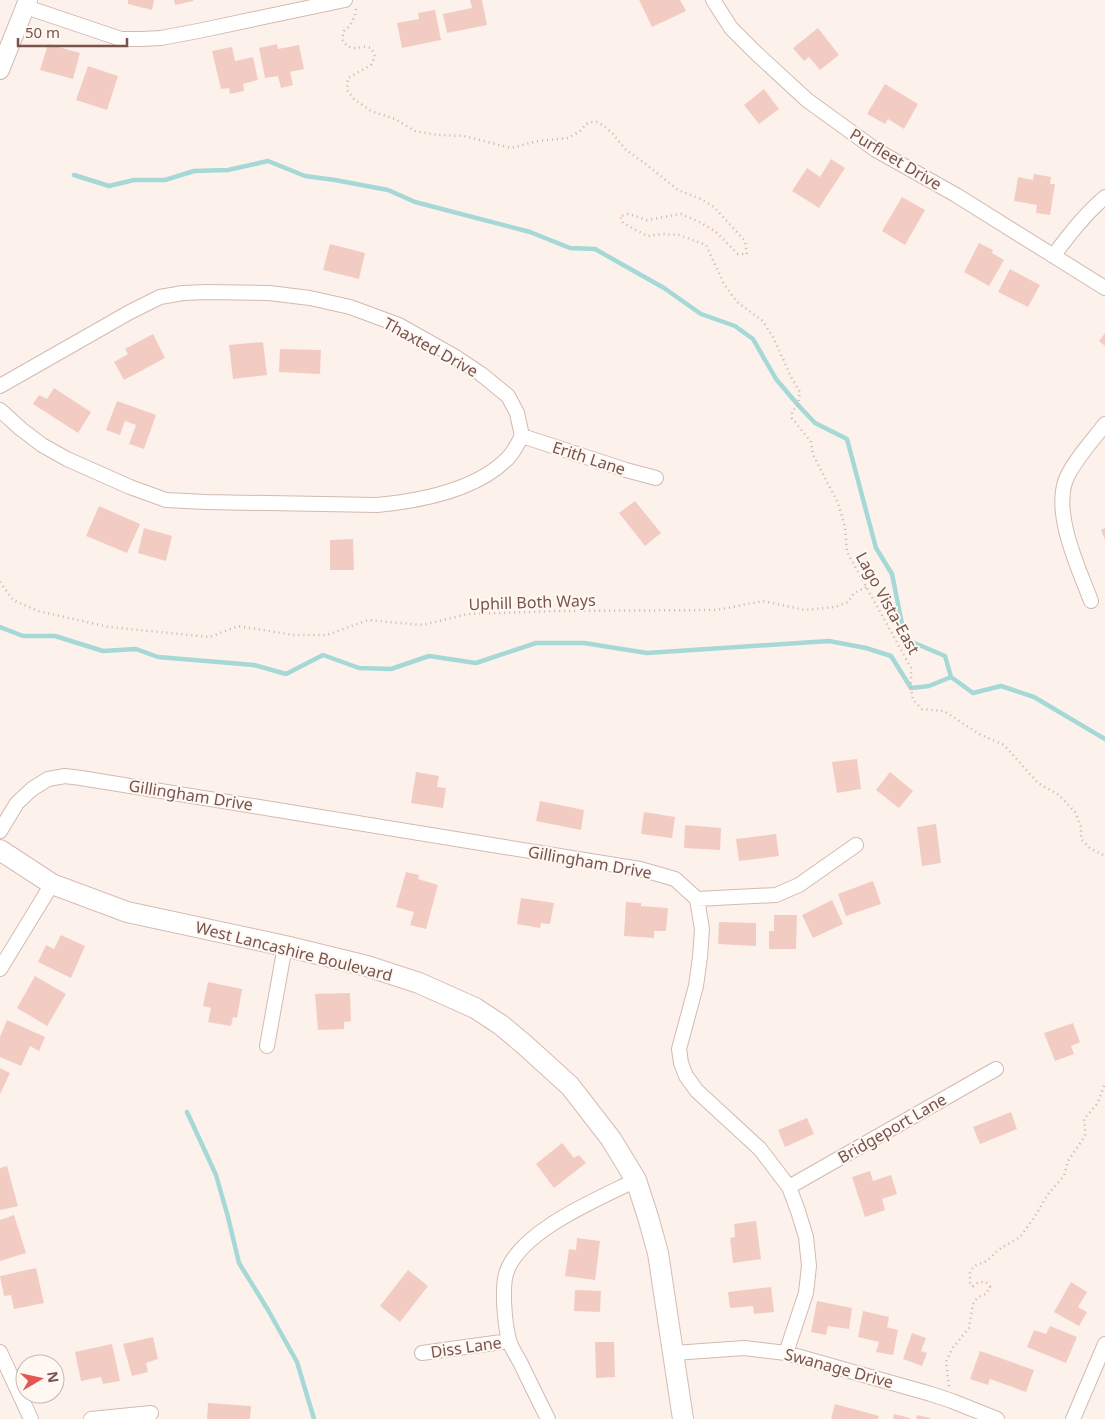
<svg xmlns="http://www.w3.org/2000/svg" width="1105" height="1419" font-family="'Noto Sans',sans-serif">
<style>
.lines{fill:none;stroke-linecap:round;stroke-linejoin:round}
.stream{stroke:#a5d8d6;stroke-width:4.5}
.building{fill:#f2ccc3}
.minor-casing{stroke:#d2bab2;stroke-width:16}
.tertiary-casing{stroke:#d2bab2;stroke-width:20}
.secondary-casing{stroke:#d7bbb3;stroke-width:22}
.path{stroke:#d7afa5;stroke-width:2.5;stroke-dasharray:1 4;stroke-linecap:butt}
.minor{stroke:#fff;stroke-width:14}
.tertiary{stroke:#fff;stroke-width:18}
.secondary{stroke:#fff;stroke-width:20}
.labels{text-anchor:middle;stroke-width:4;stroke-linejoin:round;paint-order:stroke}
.street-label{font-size:16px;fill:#78544d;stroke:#fff7f2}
</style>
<rect width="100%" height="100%" fill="#fcf2eb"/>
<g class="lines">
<path class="stream" d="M74,175L109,186L134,180H165L194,171L228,170L268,161L305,176L335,180L388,190L415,202L530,232L570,248L595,249L664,288L701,314L735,326L753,339L776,379L798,405L815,423L847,439L876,548L892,574L905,639L945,656L951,677
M0,627L23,636H55L103,651L136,649L158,657L254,665L286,674L323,655L359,668L391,669L429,656L476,663L536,643H584L647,653L829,641L866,648L891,656L911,688L929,686L951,677L973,693L1001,686L1034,697L1105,739
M187,1112L216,1175L228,1217L239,1263L268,1310L297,1362L314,1419"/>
</g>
<path class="building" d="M128,0H154L152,10L128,4Z
M174,0H193V1L175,5Z
M470,0H482L487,25L447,33L443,14L472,8Z
M639,0H680L686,11L652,27Z
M435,10L441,40L402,48L397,23L419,19L418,13Z
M818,28L839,55L820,70L809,57L804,61L793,48Z
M48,44L80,53L73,79L40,70Z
M277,44L278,49L299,45L304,69L290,72L293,85L281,88L278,76L265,78L259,48Z
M232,47L235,61L253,57L258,80L243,84L244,91L230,94L229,88L221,89L212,51Z
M88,66L118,76L107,110L76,100Z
M885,84L918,104L904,129L888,119L885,124L867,114Z
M764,89L779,109L759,124L744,105Z
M831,159L845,168L819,208L792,191L807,168L820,177Z
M1034,174L1051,177L1050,184H1055L1050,215L1036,213L1037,205L1014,201L1018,177L1033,180Z
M902,197L925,210L905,245L882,231Z
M979,243L993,250L992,253L1004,260L989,286L964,272Z
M330,244L365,253L359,279L323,270Z
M1010,269L1040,285L1028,307L998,292Z
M1105,333V346L1099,341Z
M153,334L165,358L124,380L114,362L128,354L125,349Z
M263,342L267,375L233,379L229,345Z
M280,349L321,350L320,374L279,372Z
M54,388L91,412L78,433L33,404L39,395L47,399Z
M117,401L156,415L144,449L129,444L136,425L125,421L120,435L106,430Z
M635,501L661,533L645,546L619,513Z
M99,506L140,524L127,553L86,536Z
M144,528L172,536L166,561L138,553Z
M1105,528V540L1101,530Z
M353,539L354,570H330V540Z
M857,759L861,789L837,793L832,762Z
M416,772L439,776L437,787L446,788L443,808L411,803Z
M890,772L913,791L899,808L876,790Z
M540,801L584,810L581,830L536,821Z
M644,812L675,817L672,838L641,834Z
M936,824L941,863L922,866L917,827Z
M685,825L721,828L720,850L684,848Z
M776,834L779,856L739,861L736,839Z
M406,872L419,875L418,879L438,885L426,929L410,925L414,912L396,907Z
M873,881L881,904L846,916L838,894Z
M521,898L554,903L550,924L541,923L540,928L517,924Z
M832,900L843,924L813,938L802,915Z
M626,902L641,903V906L668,908L666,931H654V938L624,936Z
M774,915H797L796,949H769V931H774Z
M719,922L756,923V946L718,944Z
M61,935L85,946L71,978L38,962L46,945L54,949Z
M35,976L66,994L47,1026L17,1008Z
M208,982L242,989L237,1018L233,1017L231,1026L208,1022L211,1008L203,1006Z
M350,993L351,1021L344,1022V1029L318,1030L315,994Z
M7,1020L45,1037L39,1051L30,1046L21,1066L0,1057V1037Z
M1073,1023L1080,1042L1071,1046L1074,1054L1055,1061L1044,1033Z
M0,1068L10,1073L0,1094Z
M1011,1112L1017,1129L980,1144L973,1127Z
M807,1118L814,1134L785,1147L778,1130Z
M562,1143L574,1158L579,1155L586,1163L554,1188L536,1164Z
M7,1166L18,1206L0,1210V1168Z
M870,1171L873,1181L891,1175L897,1194L882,1199L885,1210L865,1217L852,1177Z
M14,1215L26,1253L0,1261V1220Z
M756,1221L761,1259L733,1263L730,1238L735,1237L734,1224Z
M577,1238L600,1241L595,1280L565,1276L569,1249L576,1250Z
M36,1268L44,1303L14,1309L11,1295L4,1296L0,1276Z
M408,1270L428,1286L400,1322L380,1306Z
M1071,1282L1087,1292L1078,1307L1087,1312L1079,1326L1054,1312Z
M771,1287L774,1312L754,1314L753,1306L730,1308L728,1292Z
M575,1290L601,1291L600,1312L574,1311Z
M817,1301L852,1308L849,1329L828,1326L826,1335L811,1332Z
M863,1311L889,1317L887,1327L898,1330L893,1355L876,1352L879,1342L858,1337Z
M1050,1326L1077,1337L1066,1363L1027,1347L1034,1330L1046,1334Z
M912,1333L926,1338L921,1351L927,1353L922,1366L903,1359Z
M153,1337L158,1359L146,1363L148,1372L132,1376L123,1344Z
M595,1342H614L615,1377L596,1378Z
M112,1344L120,1381L103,1384L101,1377L81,1381L75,1352Z
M980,1351L1034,1370L1026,1392L990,1379L988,1385L970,1379Z
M208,1403L251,1406L250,1419H207Z
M835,1404L879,1416L878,1419H831Z
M894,1414L910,1418V1419H893Z
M917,1415L930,1418V1419H916Z"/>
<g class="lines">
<g class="minor-casing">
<path id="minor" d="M713,0L731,28L756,53L807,100L876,150L956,195L1105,288
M26,7L121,39H142L161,38L198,31L345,0
M1053,256C1069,235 1085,214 1105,197
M0,386L130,312L160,297L183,293L206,292L269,293L310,298L350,307L399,325L454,356L481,374L508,396L517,413L522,436C518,443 514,452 508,458C477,490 420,501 377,505L206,502L166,500L130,487L67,459L42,445L21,429L0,410
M522,436L626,470L656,478
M1091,601C1079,569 1054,517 1065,482C1071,464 1093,440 1105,424
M0,831L17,803L32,789L48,779L65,776L81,778L640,869L675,879L697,899L702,929L700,957L696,986L679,1049L681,1063L686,1076L697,1091L760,1149L789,1187L798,1211L806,1237L809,1266L806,1293L786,1353
M697,899L776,895L799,885L856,845
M0,969L52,884
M267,1046L285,946
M789,1187L996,1069
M0,1352L31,1419
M422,1353L509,1341
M674,1353L744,1348L786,1353L931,1394L952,1401L997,1419
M91,1419L151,1413
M548,1419C539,1401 530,1383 521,1364C517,1356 511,1348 509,1340C505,1325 501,1286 507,1271C522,1230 598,1199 636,1180
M1073,1419L1105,1344"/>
</g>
<g class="tertiary-casing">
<path id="tertiary" d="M0,70L28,0"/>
</g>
<g class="secondary-casing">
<path id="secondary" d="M0,850L52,884L127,912L285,946L367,966L419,983L475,1008L501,1025L526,1046L570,1086L611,1139L636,1180L648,1217L658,1253L683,1419"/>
</g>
<path class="path" d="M356,9L355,15L350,26L344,31L342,39C351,55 358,44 371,48L375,56L371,65L348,78L347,90L354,99L371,111L395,119L415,131L438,135L464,136L511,148L538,141L568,138L580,131L586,124L591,122H597L604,126L613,134L626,150L647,165L678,190L701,199L714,207L745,241L747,254H738L715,231L699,222L681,214L647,220L628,214L620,216L623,223L647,236L663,234L679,235L706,245L724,284L737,302L763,321L774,339L792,379L800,392L798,405L792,412V418L811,442L813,455L838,503L845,527L847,552L911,668V688L913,700L922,709L944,711L979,734L1004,745L1038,783L1059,795L1075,812L1081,827V839L1090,848L1105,856
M0,582L13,600L38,611L109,627L210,637L238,626L293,635H327L368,620L422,625L468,614L557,611L717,610L763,601L805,610L835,607L848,602L854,593L867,587
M949,1386L946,1362L952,1349L969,1328L973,1304L978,1297L986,1294L990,1287L986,1282H979L973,1286L970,1284V1273L974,1266L987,1261L998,1250L1020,1237L1034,1218L1048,1194L1064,1176L1068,1161L1085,1136V1127L1084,1119L1097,1104L1105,1084"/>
<use href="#minor" class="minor"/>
<use href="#tertiary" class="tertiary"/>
<use href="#secondary" class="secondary"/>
</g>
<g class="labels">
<g class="street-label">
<text transform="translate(896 159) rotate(31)" y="6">Purfleet Drive</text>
<text transform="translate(431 347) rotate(29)" y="6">Thaxted Drive</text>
<text transform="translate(589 458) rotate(18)" y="6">Erith Lane</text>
<text transform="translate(532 602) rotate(-2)" y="6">Uphill Both Ways</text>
<text transform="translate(888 603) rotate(61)" y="6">Lago Vista-East</text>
<text transform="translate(191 795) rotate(9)" y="6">Gillingham Drive</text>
<text transform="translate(590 862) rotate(10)" y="6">Gillingham Drive</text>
<text transform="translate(294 951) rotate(14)" y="6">West Lancashire Boulevard</text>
<text transform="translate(892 1128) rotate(-30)" y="6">Bridgeport Lane</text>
<text transform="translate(466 1347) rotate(-8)" y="6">Diss Lane</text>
<text transform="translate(839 1368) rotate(15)" y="6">Swanage Drive</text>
</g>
</g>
<g transform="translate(40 1379) rotate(81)"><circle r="24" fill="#fff7f2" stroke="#c9b6b0"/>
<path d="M0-4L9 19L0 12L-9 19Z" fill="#e35753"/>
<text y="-8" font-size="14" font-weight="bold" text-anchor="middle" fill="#78544d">N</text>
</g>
<path d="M18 38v8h109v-8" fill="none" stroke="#78544d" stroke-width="2.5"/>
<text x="25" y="38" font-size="15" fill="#78544d" stroke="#fff7f2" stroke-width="4" paint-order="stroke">50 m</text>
</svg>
